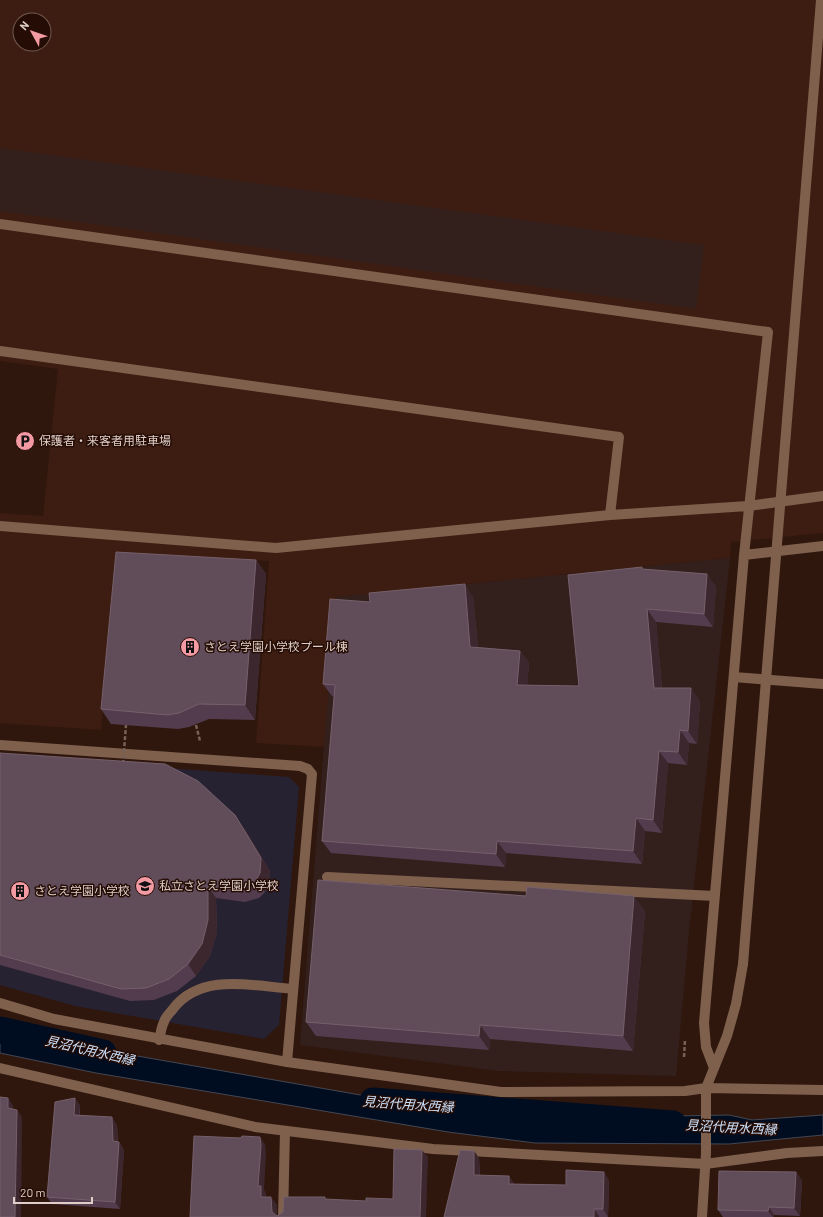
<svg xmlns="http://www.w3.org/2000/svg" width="823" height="1217" font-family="Barlow,'Noto Sans JP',sans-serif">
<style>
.built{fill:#3d1d11;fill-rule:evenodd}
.industrial{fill:#33201d}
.education{fill:#272232}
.water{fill:#000d21;stroke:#434753}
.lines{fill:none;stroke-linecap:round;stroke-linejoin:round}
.canal{stroke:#000d21;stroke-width:27}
.path{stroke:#766058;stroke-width:2.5;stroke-dasharray:4 2;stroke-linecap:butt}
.minor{stroke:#7e604d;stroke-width:10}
.path-bridge{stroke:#766058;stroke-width:2.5;stroke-dasharray:4 2;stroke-linecap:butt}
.minor-bridge{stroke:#7e604d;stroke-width:10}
.wall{fill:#523c4d}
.shaded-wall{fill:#3d272e}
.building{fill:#614c5a;stroke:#75606b}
.labels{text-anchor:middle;stroke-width:3;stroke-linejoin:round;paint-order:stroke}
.poi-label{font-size:12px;fill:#dfcec7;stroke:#250d05;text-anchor:start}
.water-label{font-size:13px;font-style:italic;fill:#cae1fe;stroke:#250d05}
</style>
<rect width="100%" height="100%" fill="#2f170d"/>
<path class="built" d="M0,0H823V533L731,542L730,558L336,597L325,747L256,743L269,561L116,553L101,730L0,723V513L43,516L58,369L0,361ZM20,20H44V44H20Z"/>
<path class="industrial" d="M0,148L704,245L696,309L0,211Z
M730,558L689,931L676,1076L499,1071L300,1045L336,597Z"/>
<path class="education" d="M0,756L289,777L299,787L279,1025L264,1039L75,1006L0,985Z"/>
<path class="water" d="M0,1032L452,1111L568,1124H619L676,1116L729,1115L752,1120L823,1115V1135L729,1144L535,1143L448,1132L258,1100L96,1073L0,1053Z"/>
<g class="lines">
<path class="canal" d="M0,1030L103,1053
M373,1101L673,1124"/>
<path class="path" d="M196,725L200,741
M684,1057L685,1040"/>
<path class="minor" d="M0,224L768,332L744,555
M0,351L619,437L610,515
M0,526L276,548L610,515L748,506L823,496
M734,677L823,684
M0,745L300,766L308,769L312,774L287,1062
M327,877L715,896
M0,1003L54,1019L287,1062L501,1092L685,1091L706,1088L823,1090
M159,1040C161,1034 161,1027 164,1022C165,1017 170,1013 173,1009C201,972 253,986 293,989
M0,1068L255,1127L433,1149L705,1164L787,1153L823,1151
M714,1068L706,1047L704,1023L744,555L823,546
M283,1217L285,1131
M702,1217L706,1153V1088L727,1036L736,1004L743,964"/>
<path class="path-bridge" d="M123,764L126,725"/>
<path class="minor-bridge" d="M743,964L821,0"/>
</g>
<path class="wall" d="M256,560L266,574L255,720L209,719L189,727L178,729L111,724L101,709Z
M643,569L716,586L713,627L656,622L662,688L700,701L697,744L689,743L687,765L668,763L662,833L645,831L642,864L506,853L505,867L331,853L322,841L334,697L332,696L323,684L370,602L473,597L478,647L520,651L529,663L527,686H579Z
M0,753L244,828L270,871L269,886L265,892L259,898L245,902L216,898L217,932L210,956L196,976L177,991L154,1000L130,1001L0,965Z
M645,911L633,1051L490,1039L489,1050L316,1036L306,1022Z
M80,1105V1116L117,1125L118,1142H119L124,1150L120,1209L52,1204L47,1197Z
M474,1151L479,1158L480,1175L514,1183V1184L566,1185L609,1180L608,1217H444Z
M802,1180L800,1216L774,1215V1217H723L718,1210Z"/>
<path class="shaded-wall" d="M256,560L266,574L255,720L245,705Z
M707,574L716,586L713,627L704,614Z
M465,584L473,597L479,659L470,647Z
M647,609L656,622L663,700L654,688Z
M520,651L529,663L526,698L517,685Z
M691,688L700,701L697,744L688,731Z
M680,730L689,743L687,765L678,752Z
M659,751L668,763L662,833L653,820Z
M235,815L244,828L270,871L269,886L265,892L256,880Z
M636,818L645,831L642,864L633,851Z
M497,841L506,853L505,867L496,854Z
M208,886L216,898L217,932L210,956L196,976L188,964Z
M634,896L645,911L633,1051L623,1036Z
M480,1025L490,1039L489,1050L479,1036Z
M8,1098L13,1105L14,1116L8,1108Z
M75,1098L80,1105L79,1123L74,1115Z
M17,1110L22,1117L21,1217H15Z
M112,1117L117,1125L118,1149L113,1141Z
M260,1137L265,1144L266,1154L264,1189L266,1194V1205L261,1197L258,1186Z
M119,1142L124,1150L120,1209L115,1202Z
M422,1150L428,1157L426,1217H420Z
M474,1151L479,1158L480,1182L474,1175Z
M604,1172L609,1180L608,1217L603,1209Z
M796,1172L802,1180L800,1216L794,1208Z
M509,1176L514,1183V1191L509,1184Z
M271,1197L277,1205V1217L272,1212Z
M769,1207L774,1215V1217H773L768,1211Z
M594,1209L599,1216V1217H594Z"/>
<path class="building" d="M116,552L256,560L245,705L199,704L179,713L168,715L101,709Z
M642,567V569L707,574L704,614L647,609L654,688H691L688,731L680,730L678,752L659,751L653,820L636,818L633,851L497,841L496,854L322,841L335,685L323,684L330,599L370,602L369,593L465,584L470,647L520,651L517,685L579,686L568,575Z
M0,753L165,764L198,781L235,815L261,858L260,873L256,880L250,885L236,890L208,886V920L202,944L188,964L169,979L146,988L121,989L0,955Z
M318,880L526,896L527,887L634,896L623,1036L480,1025L479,1036L306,1022Z
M0,1097L8,1098V1108L17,1110L15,1217H0Z
M75,1098L74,1115L112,1117L113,1141L119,1142L115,1202L47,1197L55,1102Z
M194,1136L241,1138L242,1136L260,1137L261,1146L258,1186H261V1197H271L272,1212L277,1216L283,1212L284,1197H325V1199L366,1201V1198L393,1199L394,1149L422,1150L420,1217H190Z
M460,1150L474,1151V1175L509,1176V1184L566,1185V1170L604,1172L603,1209H594V1217H444Z
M719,1171L796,1172L794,1208L769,1207L768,1211L718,1210Z"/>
<defs>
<g id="parking-disc" transform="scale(1)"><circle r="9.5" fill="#f49aa3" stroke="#250d05"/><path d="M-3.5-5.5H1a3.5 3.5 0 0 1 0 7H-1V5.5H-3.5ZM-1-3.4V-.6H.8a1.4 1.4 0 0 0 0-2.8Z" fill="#111"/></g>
<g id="building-disc" transform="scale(1)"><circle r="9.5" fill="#f49aa3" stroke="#250d05"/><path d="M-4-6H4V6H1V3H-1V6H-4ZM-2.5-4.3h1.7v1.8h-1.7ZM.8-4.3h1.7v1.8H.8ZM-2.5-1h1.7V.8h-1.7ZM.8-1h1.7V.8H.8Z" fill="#111"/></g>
<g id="school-disc" transform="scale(1)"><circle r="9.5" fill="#f49aa3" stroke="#250d05"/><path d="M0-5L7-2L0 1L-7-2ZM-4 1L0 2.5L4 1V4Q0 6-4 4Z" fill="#111"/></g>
</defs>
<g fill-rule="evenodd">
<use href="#parking-disc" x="25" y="441"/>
<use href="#building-disc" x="190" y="647"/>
<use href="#school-disc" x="145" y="886"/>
<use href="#building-disc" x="20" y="891"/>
</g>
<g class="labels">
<g class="poi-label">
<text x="39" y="445">保護者・来客者用駐車場</text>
<text x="204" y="651">さとえ学園小学校プール棟</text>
<text x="159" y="890">私立さとえ学園小学校</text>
<text x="34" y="895">さとえ学園小学校</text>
</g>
<g class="water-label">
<text transform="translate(90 1050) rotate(13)" y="5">見沼代用水西縁</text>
<text transform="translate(408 1104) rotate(4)" y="5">見沼代用水西縁</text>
<text transform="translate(731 1127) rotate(3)" y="5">見沼代用水西縁</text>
</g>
</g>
<g transform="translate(32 32) rotate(310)"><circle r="19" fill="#250d05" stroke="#6f5a53"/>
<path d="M0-3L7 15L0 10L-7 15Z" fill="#f49aa3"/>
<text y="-6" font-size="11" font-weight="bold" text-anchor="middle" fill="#dfcec7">N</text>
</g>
<path d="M14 1197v6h78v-6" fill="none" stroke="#dfcec7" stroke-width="2"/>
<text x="20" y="1197" font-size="12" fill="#dfcec7" stroke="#250d05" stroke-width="3" paint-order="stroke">20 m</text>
</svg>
